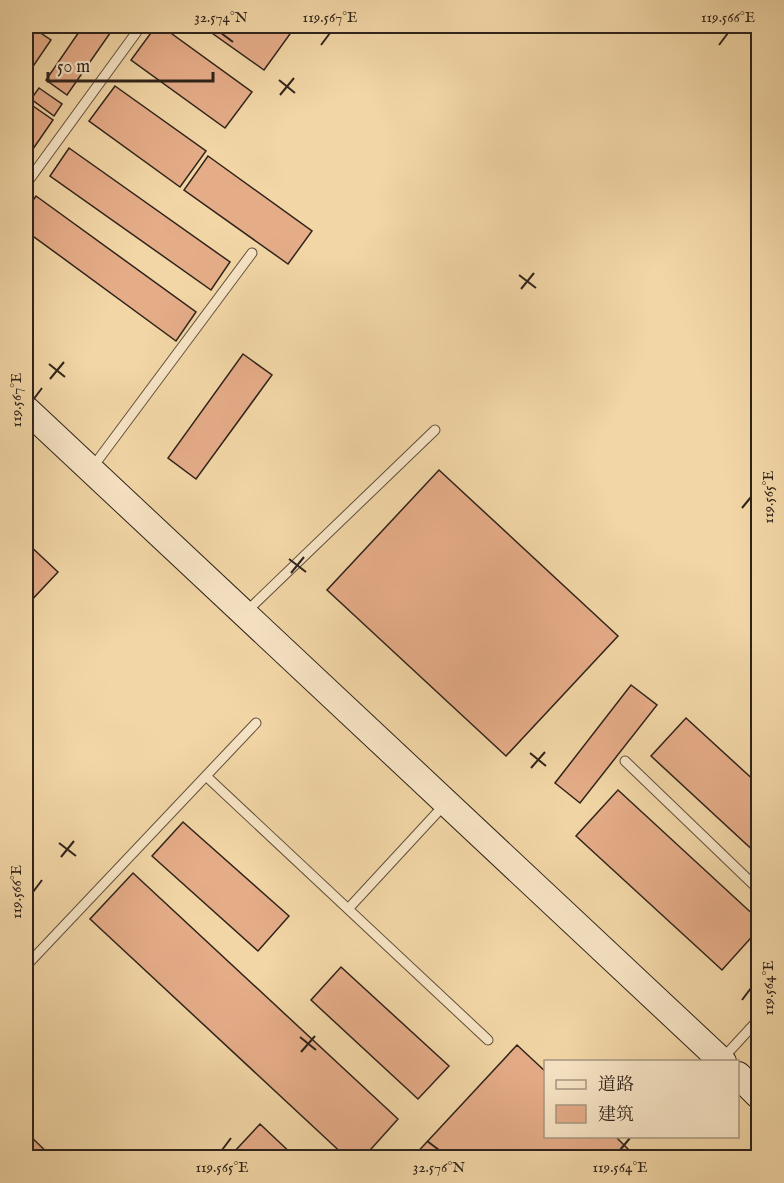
<svg xmlns="http://www.w3.org/2000/svg" width="784" height="1183" font-family="'IM FELL English','Noto Serif SC',serif">
<style>
.building{fill:#e5ac88;stroke:#2f231a;stroke-width:1.5}
.lines{fill:none;stroke-linecap:round;stroke-linejoin:round}
.lane-casing{stroke:#60503d;stroke-width:11}
.secondary-casing{stroke:#2f231a;stroke-width:28}
.lane{stroke:#f7e4c5;stroke-width:9}
.secondary{stroke:#f7e4c5;stroke-width:26}
.ticks{fill:none;stroke:#2f231a;stroke-width:2}
.neatline{fill:none;stroke:#2f231a;stroke-width:2}
.ticks-label{font-size:15px;text-anchor:middle;fill:#2f231a}
</style>
<rect width="100%" height="100%" fill="#f2d6a6"/>
<filter id="stains"><feTurbulence type="fractalNoise" baseFrequency=".00333" numOctaves="4"/><feColorMatrix values="0 0 0 0 .2 0 0 0 0 .09 0 0 0 0 .02 0 0 0 .5 -.17"/></filter>
<radialGradient id="worn" r=".72"><stop offset=".6" stop-color="#630" stop-opacity="0"/><stop offset="1" stop-color="#630" stop-opacity=".3"/></radialGradient>
<path class="building" d="M26,26H30L51,40L34,65L26,59Z
M83,26H115L67,95L46,80Z
M156,26H161L252,92L225,128L131,60Z
M202,26H278L290,34L264,70Z
M115,86L206,151L180,187L89,121Z
M39,88L62,104L54,116L31,99Z
M33,106L53,120L26,159V116Z
M69,148L230,262L211,290L50,176Z
M208,156L312,231L288,264L184,190Z
M36,196L196,312L176,341L26,231V210Z
M243,354L272,375L196,479L168,458Z
M439,470L618,636L506,756L327,590Z
M26,542L58,572L26,606Z
M631,685L657,705L580,803L555,783Z
M686,718L758,784V855L651,756Z
M618,790L758,919V930L722,970L576,836Z
M183,822L289,916L258,951L152,856Z
M133,873L398,1119L363,1158H347L90,919Z
M341,967L449,1066L418,1099L311,1000Z
M517,1045L546,1072V1136H615L637,1158H412Z
M260,1124L296,1158H238L233,1153Z
M26,1132L53,1158H26Z"/>
<g class="lines">
<g class="lane-casing">
<path id="lane" d="M26,184L141,26
M92,468L252,253
M245,613L435,430
M625,761L758,889
M206,776L488,1040
M348,909L446,803
M26,966L256,723
M723,1058L758,1020"/>
</g>
<g class="secondary-casing">
<path id="secondary" d="M26,409L723,1062
M738,1075L758,1095"/>
</g>
<use href="#lane" class="lane"/>
<use href="#secondary" class="secondary"/>
</g>
<path class="ticks" d="M221,33L233,42M321,45L330,33M719,45L728,33M279,80L295,93M280,95L294,78M519,275L536,288M521,289L534,273M49,364L65,377M50,379L64,362M33,400L42,388M742,508L751,497M289,559L306,572M291,573L304,557M530,753L546,766M531,768L545,752M59,843L76,856M61,857L74,841M33,892L42,880M742,1000L751,988M300,1037L316,1050M301,1052L315,1036M427,1141L439,1150M222,1150L231,1138M620,1150L630,1138"/>
<rect width="784" height="1183" fill="none" stroke="#f2d6a6" stroke-width="66"/>
<rect x="544" y="1060" width="195" height="78" fill="#f7e4c5" stroke="#a79781" stroke-width="1.5"/>
<rect x="556" y="1080" width="30" height="9" fill="#f7e4c5" stroke="#a79781" stroke-width="1.5"/>
<text x="598" y="1090" font-size="18" fill="#2f231a">道路</text>
<rect x="556" y="1105" width="30" height="18" fill="#e5ac88" stroke="#a79781" stroke-width="1.5"/>
<text x="598" y="1120" font-size="18" fill="#2f231a">建筑</text>
<path d="M48 72v9h165v-9" fill="none" stroke="#2f231a" stroke-width="3"/>
<text x="57" y="72" font-size="18" fill="#2f231a" stroke="#f7e4c5" stroke-width="4.5" paint-order="stroke">50 m</text>
<rect x="33" y="33" width="718" height="1117" class="neatline"/>
<g class="ticks-label">
<text x="221" y="22">32.574°N</text>
<text x="330" y="22">119.567°E</text>
<text x="728" y="22">119.566°E</text>
<text transform="translate(16 400) rotate(-90)" y="5">119.567°E</text>
<text transform="translate(768 497) rotate(-90)" y="5">119.565°E</text>
<text transform="translate(16 892) rotate(-90)" y="5">119.566°E</text>
<text transform="translate(768 988) rotate(-90)" y="5">119.564°E</text>
<text x="222" y="1172">119.565°E</text>
<text x="439" y="1172">32.576°N</text>
<text x="620" y="1172">119.564°E</text>
</g>
<rect width="100%" height="100%" filter="url(#stains)"/>
<rect width="100%" height="100%" fill="url(#worn)"/>
</svg>
